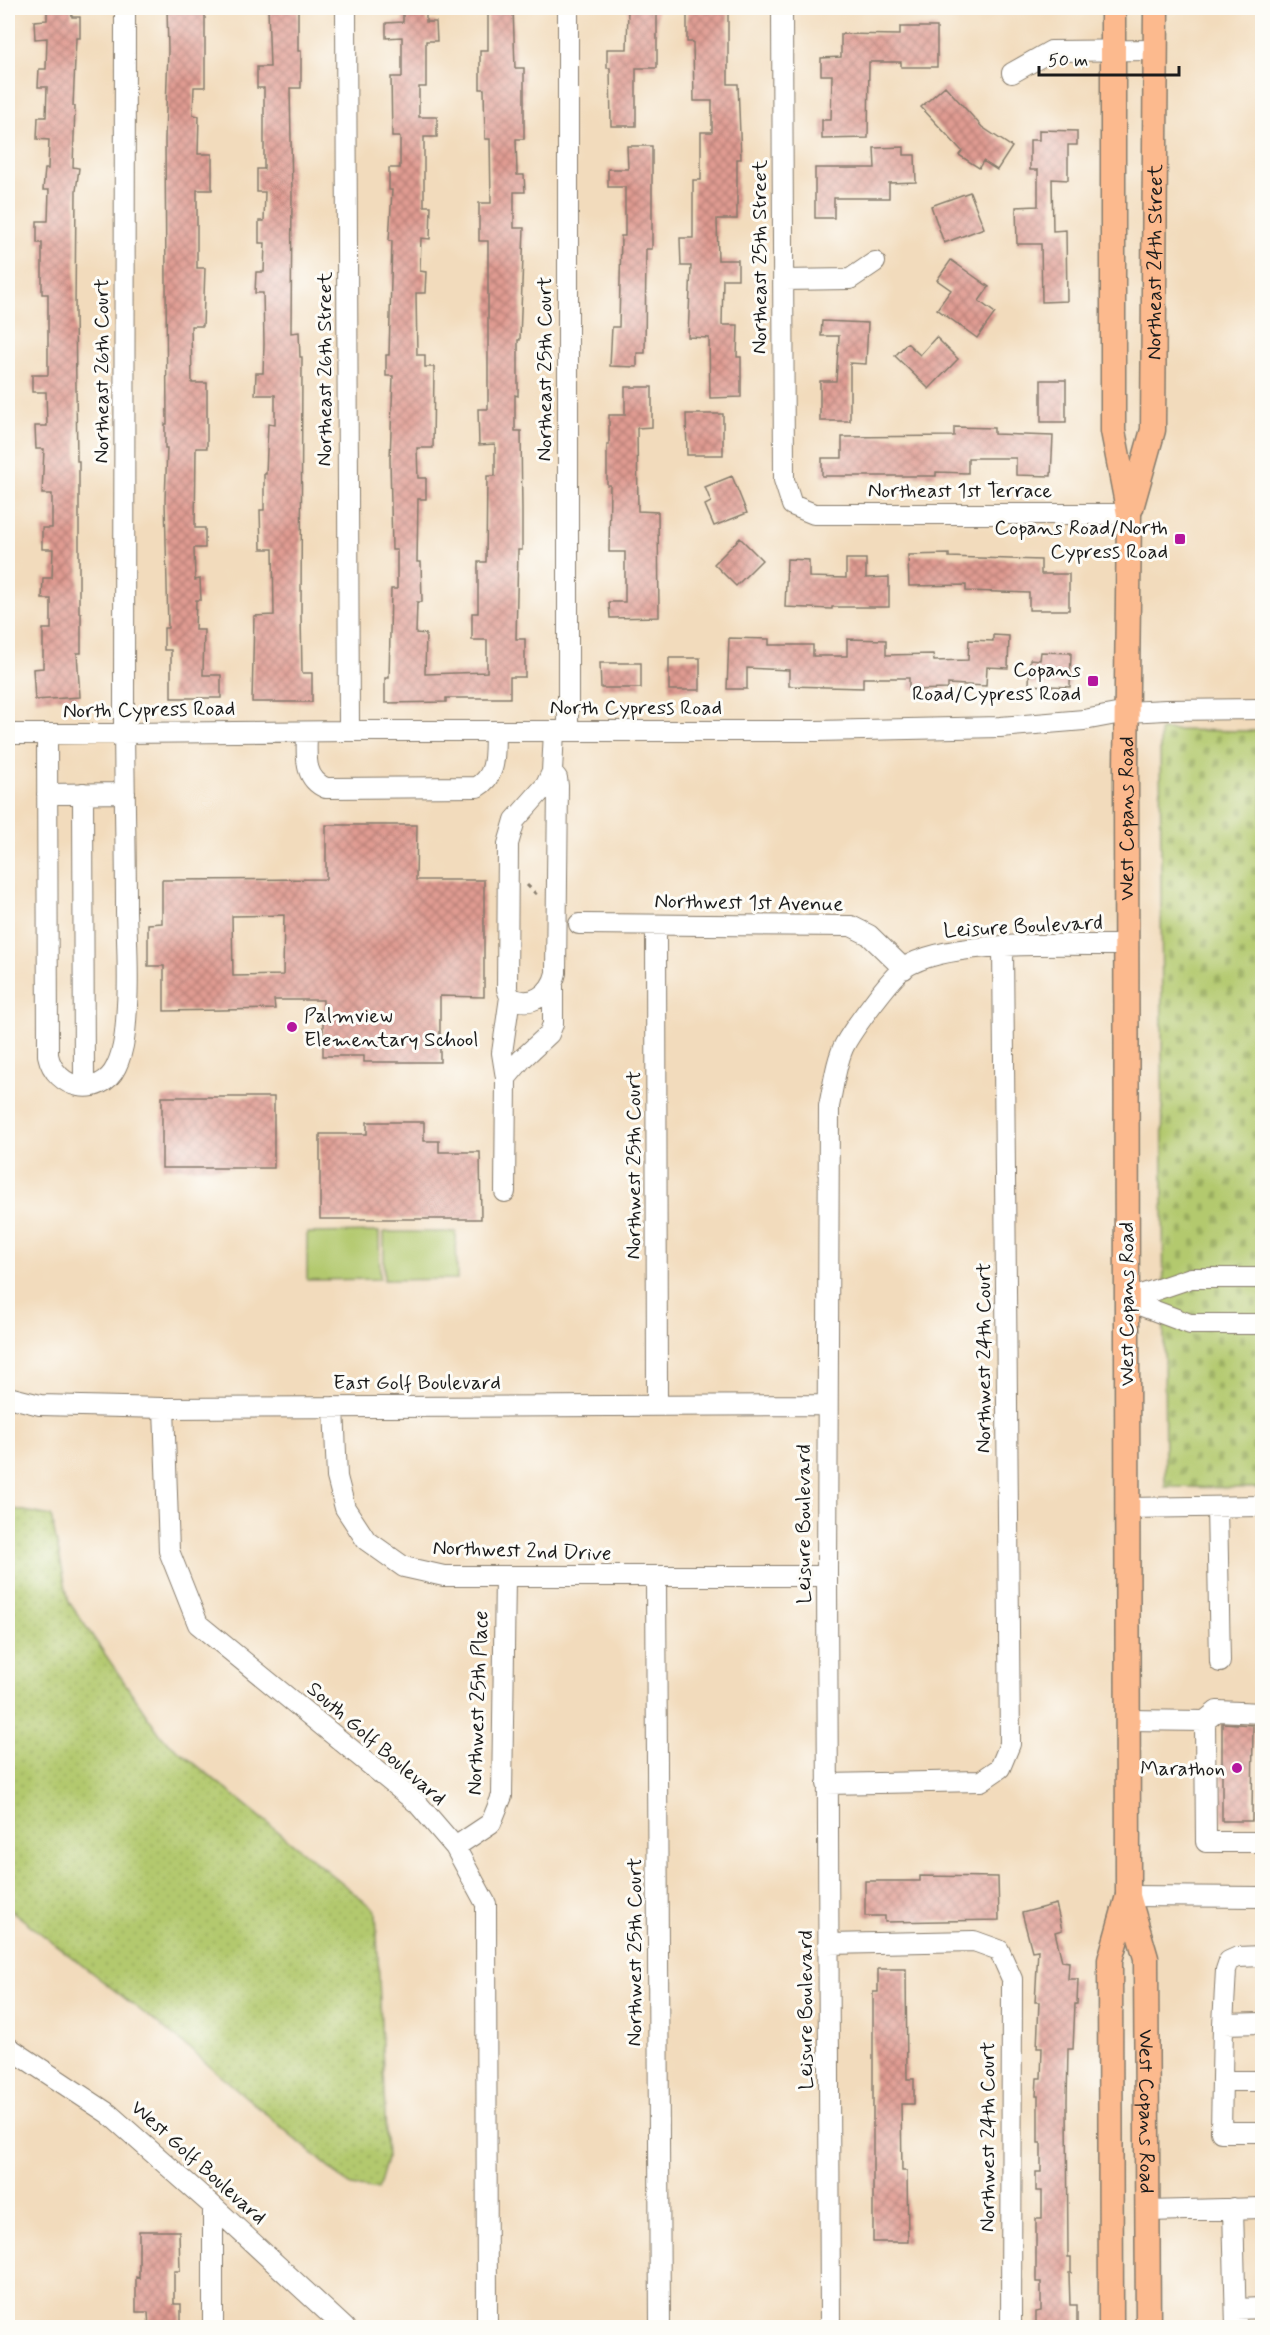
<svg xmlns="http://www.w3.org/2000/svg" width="1270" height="2335" font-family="Mynerve,sans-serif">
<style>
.grass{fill:url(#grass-dots);stroke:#687245;stroke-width:1.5}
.cemetery{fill:url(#cemetery-stones);stroke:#687245;stroke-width:1.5}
.pitch{fill:#b3c96e;stroke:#687245;stroke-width:1.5}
.building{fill:url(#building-cross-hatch);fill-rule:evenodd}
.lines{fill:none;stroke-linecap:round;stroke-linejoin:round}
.minor-casing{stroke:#877c6c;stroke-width:22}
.major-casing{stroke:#877c6c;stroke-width:27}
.path{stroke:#877c6c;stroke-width:3;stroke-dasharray:4.5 4.5;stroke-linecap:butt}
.minor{stroke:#fff;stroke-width:20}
.major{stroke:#fcba8e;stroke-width:24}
.poi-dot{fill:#b5179e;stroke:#fdfcf7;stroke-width:2}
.labels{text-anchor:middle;stroke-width:6;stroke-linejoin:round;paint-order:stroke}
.street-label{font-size:21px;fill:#1c1c1c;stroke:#fdfcf7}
.poi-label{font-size:21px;fill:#1c1c1c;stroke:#fdfcf7;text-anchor:end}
</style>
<defs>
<pattern id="grass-dots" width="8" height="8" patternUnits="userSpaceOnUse" patternTransform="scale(1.5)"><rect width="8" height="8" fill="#b3c96e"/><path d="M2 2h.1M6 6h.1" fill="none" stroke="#99ac5f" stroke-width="1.8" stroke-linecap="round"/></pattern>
<pattern id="cemetery-stones" width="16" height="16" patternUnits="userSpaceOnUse" patternTransform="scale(1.5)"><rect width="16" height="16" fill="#b3c96e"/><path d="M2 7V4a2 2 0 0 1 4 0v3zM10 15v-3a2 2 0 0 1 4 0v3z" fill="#99ac5f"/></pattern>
<pattern id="building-cross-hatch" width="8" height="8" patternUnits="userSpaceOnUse" patternTransform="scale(1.5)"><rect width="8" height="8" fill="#e09b92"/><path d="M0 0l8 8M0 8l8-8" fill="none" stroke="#b57e76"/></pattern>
</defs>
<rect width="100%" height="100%" fill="#fdfcf7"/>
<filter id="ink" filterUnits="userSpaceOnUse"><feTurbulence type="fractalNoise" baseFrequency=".0167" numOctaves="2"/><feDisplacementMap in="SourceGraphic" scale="12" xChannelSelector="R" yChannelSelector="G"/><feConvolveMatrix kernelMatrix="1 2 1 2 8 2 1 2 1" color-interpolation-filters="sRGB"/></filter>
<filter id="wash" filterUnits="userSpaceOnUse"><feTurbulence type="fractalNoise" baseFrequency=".008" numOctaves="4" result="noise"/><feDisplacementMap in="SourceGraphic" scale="24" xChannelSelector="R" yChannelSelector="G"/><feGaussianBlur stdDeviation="1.35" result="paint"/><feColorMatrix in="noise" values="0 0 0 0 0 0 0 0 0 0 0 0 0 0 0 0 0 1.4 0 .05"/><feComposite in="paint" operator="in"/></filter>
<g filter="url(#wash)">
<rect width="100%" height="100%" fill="#f2dbbc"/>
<path class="grass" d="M8,1508L51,1516L69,1602L162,1737L376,1911L387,2159L378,2190L351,2186L180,2041L8,1908Z"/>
<path class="cemetery" d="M1160,730L1262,731V1488L1165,1487Z"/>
<path class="pitch" d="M379,1232L380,1279L307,1280V1233Z
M456,1232L457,1279L384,1280V1232Z"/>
<g id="blocks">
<path class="building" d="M47,8H71L72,17H80V38H76L73,106H75L73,167L79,168L76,191L75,312L77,461H79V613H81V653H77L80,697L35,700L33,669L43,668V629H51V599H42L43,578H52L53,549H42V528H52V494H42L44,449H36L35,426H47L46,392H32V375H48V294H42V243H37V221H48L49,190H43L45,169H48L49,140L37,139L38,117H46L47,87H38L39,69H46L47,38L35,39L34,21L47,20Z
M167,8H194V12H205V87H194L193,115L199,116L198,154H212V190H197V268H205L203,326H191L192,383H207V448H196L195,528H205V548H194L195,580L200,579L201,600H196L195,630H204L203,675H221V698H171V650H164V628H168L165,500L167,448H165V424H167L165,139L168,50Z
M268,8H298V51H301V88H290L292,192L291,333L299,332L300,357H302L301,615L302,673H312V702H252L254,616L274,615L273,549H261L260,510H264V474H266L268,424L275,425V395H255L256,373H263L264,344L263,293H255L256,272H264L265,243H259V221H264L265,192H257V169H264V88H257V67H270Z
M403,8H426V22H436L437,41H426V87H419V117H437V137H424V206H431L430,239L421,238L420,271L426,272L425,293H416L417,355H425V367H434L433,448H417L418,478H426V499H418L417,562H421L422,602H417L416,633L426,634L425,674L487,672V640H472V613H478V562H486L487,476H495V444L479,445L478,409H488V241H479V203H491L490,139H485L484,89H480V50H488V8H513L515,68H524V139H516L517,175H524L525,192H514V228H524L520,340H518V396L515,395V431H521L522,510V550H518L516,639H525V677H510V698H446V702L385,703V678H389L391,589H397V550H392L390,459L393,376H386V355H389L392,241H389L392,190H389V168H400V137H392L391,77H402V37L386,38V23L403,22Z
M628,8H657V68H636V126H611L610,68H607V49H627Z
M687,8H728V84H738L741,159H737V219H717L718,260H738V279H723L722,325H738L737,357H741V397L710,398L709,338L688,337L691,266H681L680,238H693V180H701V132H712V101H694L693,42H687Z
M900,27H937V67H901V62H869L868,138L822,139V120H831L832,75H821V58L841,57V34L900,35Z
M945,86L982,127L1012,147L997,170L983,161L979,168L959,155L962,151L921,107Z
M1039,130L1077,131V145H1068V180L1052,179L1053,231L1066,230L1067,301L1042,302L1041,244H1017L1016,207L1038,206V170H1030V140H1039Z
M627,146H652V249H646L645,353H637V367L610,366L612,327H619L621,236H625V187H608V169H628Z
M904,147V155H915L916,182L889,183V198H834V218H815V168H875L874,148Z
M970,192L984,228L944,243L931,206Z
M951,260L989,287L979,301L995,313L977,338L937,309L951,290L937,280Z
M822,321L868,323L866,364L850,363V421H820V381H836L839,336H821Z
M936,337L958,359L929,389L895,356L907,343L920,355Z
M1041,380H1066V422H1041Z
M625,387H652V427L637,428L638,511L658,512L659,617L610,618L609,602H625V552H609L610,485H607V445H609V415H625Z
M686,414H723V455H687Z
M954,427L994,428V434L1053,436L1051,476L1016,475V458H968V473L936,472V476H822V458H842V437L954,436Z
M732,476L747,513L714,526L705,505L711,502L705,487Z
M740,538L762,560L736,586L714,564Z
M949,554V557L1041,560V574H1069V610H1029V593L966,591V585L909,586L908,555Z
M787,559L809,560V577L846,578V559H866V578L889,577V607H832V609L785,607Z
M993,635L1009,636L1008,668L987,667L986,686L948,684V689L909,690V678H863V688L789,686V670L747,668V689H727L729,638L769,639V645H813V656H847V639L886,640V655L933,654L934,661L968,660L969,640L993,641Z
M1041,652L1071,653L1070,687L1029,685L1030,659L1040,660Z
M669,658H700V690H669Z
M600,663H641V688H601Z
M326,825H417L416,880H484V997L440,996V1062H364V1056H323V1000H274L275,1009L164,1011V966H148V924L162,923V880L326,879ZM284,915L283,975L233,976L232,916Z
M162,1097H274V1168H162Z
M367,1122H424V1141H439V1152H480L481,1219H320V1134H367Z
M1222,1723L1253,1725L1252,1821H1222Z
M920,1876L998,1877L999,1920L885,1922V1916H865V1881H920Z
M1056,1904L1062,1930L1055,1932L1062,1961L1069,1962L1068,1979H1078L1077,2004H1075L1073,2049H1068L1067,2101L1068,2257H1071V2273H1069L1070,2305H1077V2328H1036V2312L1041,2311V2282H1036V2219H1042V2191H1036V2172H1041V2143H1038V2096H1036L1037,2078H1041L1042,2048H1037L1039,2002H1035L1038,1950L1032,1951L1022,1913Z
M878,1969H906L907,2079H914V2104H901L902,2171H907L908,2242H873V1992H878Z
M139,2231H179L180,2271H174V2304H181V2328H149L148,2312H136V2277L139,2278Z"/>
</g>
</g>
<g filter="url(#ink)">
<use href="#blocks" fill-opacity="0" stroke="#877c6c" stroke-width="1.5"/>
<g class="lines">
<g class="minor-casing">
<path id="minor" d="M346,8L349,731
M568,8V731
M782,8L784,480L792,505L814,514H1129
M1012,73L1051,51L1156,50
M783,280L850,279L875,262
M307,732C307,753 302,778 326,788L477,787C498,775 494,753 495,731
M8,734L349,731H817L1000,727L1084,720L1127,712L1166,710L1262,709
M47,734L48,1055C55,1090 101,1099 116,1067C125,1049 126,1025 127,1005C129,974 127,943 126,912C126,844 124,777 124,709C124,475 125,241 125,8
M552,772L557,778L558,786L556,973C551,994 531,1009 510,997L507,989L508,844L515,820L546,785L552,772L554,731
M83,793L84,1086
M47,794L125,793
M579,924L851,926L869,935L904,969
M656,925L657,1405
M510,997L502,1053L506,1078L522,1059L549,1034L553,1024V985
M505,1192L506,1078
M1126,1300L1190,1324H1262
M1126,1300L1191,1278H1262
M8,1397L40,1405L164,1408L827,1405
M334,1407L337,1477L345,1508L366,1540L404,1567L444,1576H827
M164,1408L169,1551L198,1624L418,1804L455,1847L486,1904L487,2328
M1217,1507L1220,1662
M1127,1508L1262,1506
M656,1577L660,2328
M1128,1720L1205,1721L1206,1842H1262
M1205,1721L1217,1711L1262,1713
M827,1784L981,1781L1000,1768L1010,1744L1003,947
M455,1847L491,1823L502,1796L505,1576
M1128,1896L1262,1897
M828,1944L974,1941L999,1950L1012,1979L1011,2328
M1262,2023L1223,2024L1221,2132H1262
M1223,2024L1226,1970L1229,1961L1238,1957L1262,1956
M8,2047L109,2114L213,2206L345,2328
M1222,2081H1262
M1233,2208L1236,2328
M1148,2211L1262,2208
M1236,2309L1262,2308
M213,2328V2206
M830,2328L827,1576L829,1106C833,1089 836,1060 845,1044C854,1028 890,978 904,968C949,938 1070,946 1126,945"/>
</g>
<g class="major-casing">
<g id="major">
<path id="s1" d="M1131,508L1153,430L1156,8"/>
<path id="s2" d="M1128,1896L1146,1958L1148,2328"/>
<path id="s3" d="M1111,2328L1110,1960L1128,1896L1126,768L1129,514L1113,431V8"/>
</g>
</g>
<path class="path" d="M527,885L537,895"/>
<use href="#minor" class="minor"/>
<use href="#major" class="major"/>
</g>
</g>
<g class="poi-dot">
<rect x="1174" y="533" width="12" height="12" rx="3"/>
<rect x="1087" y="675" width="12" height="12" rx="3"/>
<circle cx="292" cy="1027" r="6"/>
<circle cx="1237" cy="1768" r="6"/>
</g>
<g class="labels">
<g class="street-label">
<text transform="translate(759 257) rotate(-90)" y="7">Northeast 25th Street</text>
<text dy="7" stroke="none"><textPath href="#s1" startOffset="249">Northeast 24th Street</textPath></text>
<text transform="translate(324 369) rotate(-90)" y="7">Northeast 26th Street</text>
<text transform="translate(544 369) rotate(-90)" y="7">Northeast 25th Court</text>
<text transform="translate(101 371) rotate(-90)" y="7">Northeast 26th Court</text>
<text x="960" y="497">Northeast 1st Terrace</text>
<text x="636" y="714">North Cypress Road</text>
<text transform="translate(149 709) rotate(-1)" y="7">North Cypress Road</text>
<text dy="7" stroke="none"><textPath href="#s3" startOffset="1512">West Copans Road</textPath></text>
<text transform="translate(749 902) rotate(1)" y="7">Northwest 1st Avenue</text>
<text transform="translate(1023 926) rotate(-3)" y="7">Leisure Boulevard</text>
<text transform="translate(633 1165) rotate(-90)" y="7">Northwest 25th Court</text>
<text transform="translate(1126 1304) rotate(-90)" y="7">West Copans Road</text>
<text transform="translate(983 1358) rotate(-90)" y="7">Northwest 24th Court</text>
<text x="417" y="1389">East Golf Boulevard</text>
<text transform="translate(803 1524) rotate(-90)" y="7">Leisure Boulevard</text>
<text transform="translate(522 1550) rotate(2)" y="7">Northwest 2nd Drive</text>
<text transform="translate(477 1703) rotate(-88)" y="7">Northwest 25th Place</text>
<text transform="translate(377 1743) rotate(41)" y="7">South Golf Boulevard</text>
<text transform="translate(634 1952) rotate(-90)" y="7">Northwest 25th Court</text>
<text transform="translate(805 2010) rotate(-90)" y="7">Leisure Boulevard</text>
<text dy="7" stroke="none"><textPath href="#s2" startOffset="218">West Copans Road</textPath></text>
<text transform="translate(987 2137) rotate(-90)" y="7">Northwest 24th Court</text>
<text transform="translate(199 2162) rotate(42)" y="7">West Golf Boulevard</text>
</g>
<g class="poi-label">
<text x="1168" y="534">Copans Road/North<tspan x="1168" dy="24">Cypress Road</tspan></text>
<text x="1081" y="676">Copans<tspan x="1081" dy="24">Road/Cypress Road</tspan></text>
<text x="304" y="1022" text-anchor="start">Palmview<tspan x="304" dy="24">Elementary School</tspan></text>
<text x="1225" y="1775">Marathon</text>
</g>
</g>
<rect width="1270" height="2335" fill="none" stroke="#fdfcf7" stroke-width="30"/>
<path d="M1039 66v9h140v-9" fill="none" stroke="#1c1c1c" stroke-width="3"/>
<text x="1048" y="66" font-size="18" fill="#1c1c1c" stroke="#fdfcf7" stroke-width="4.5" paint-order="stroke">50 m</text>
</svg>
